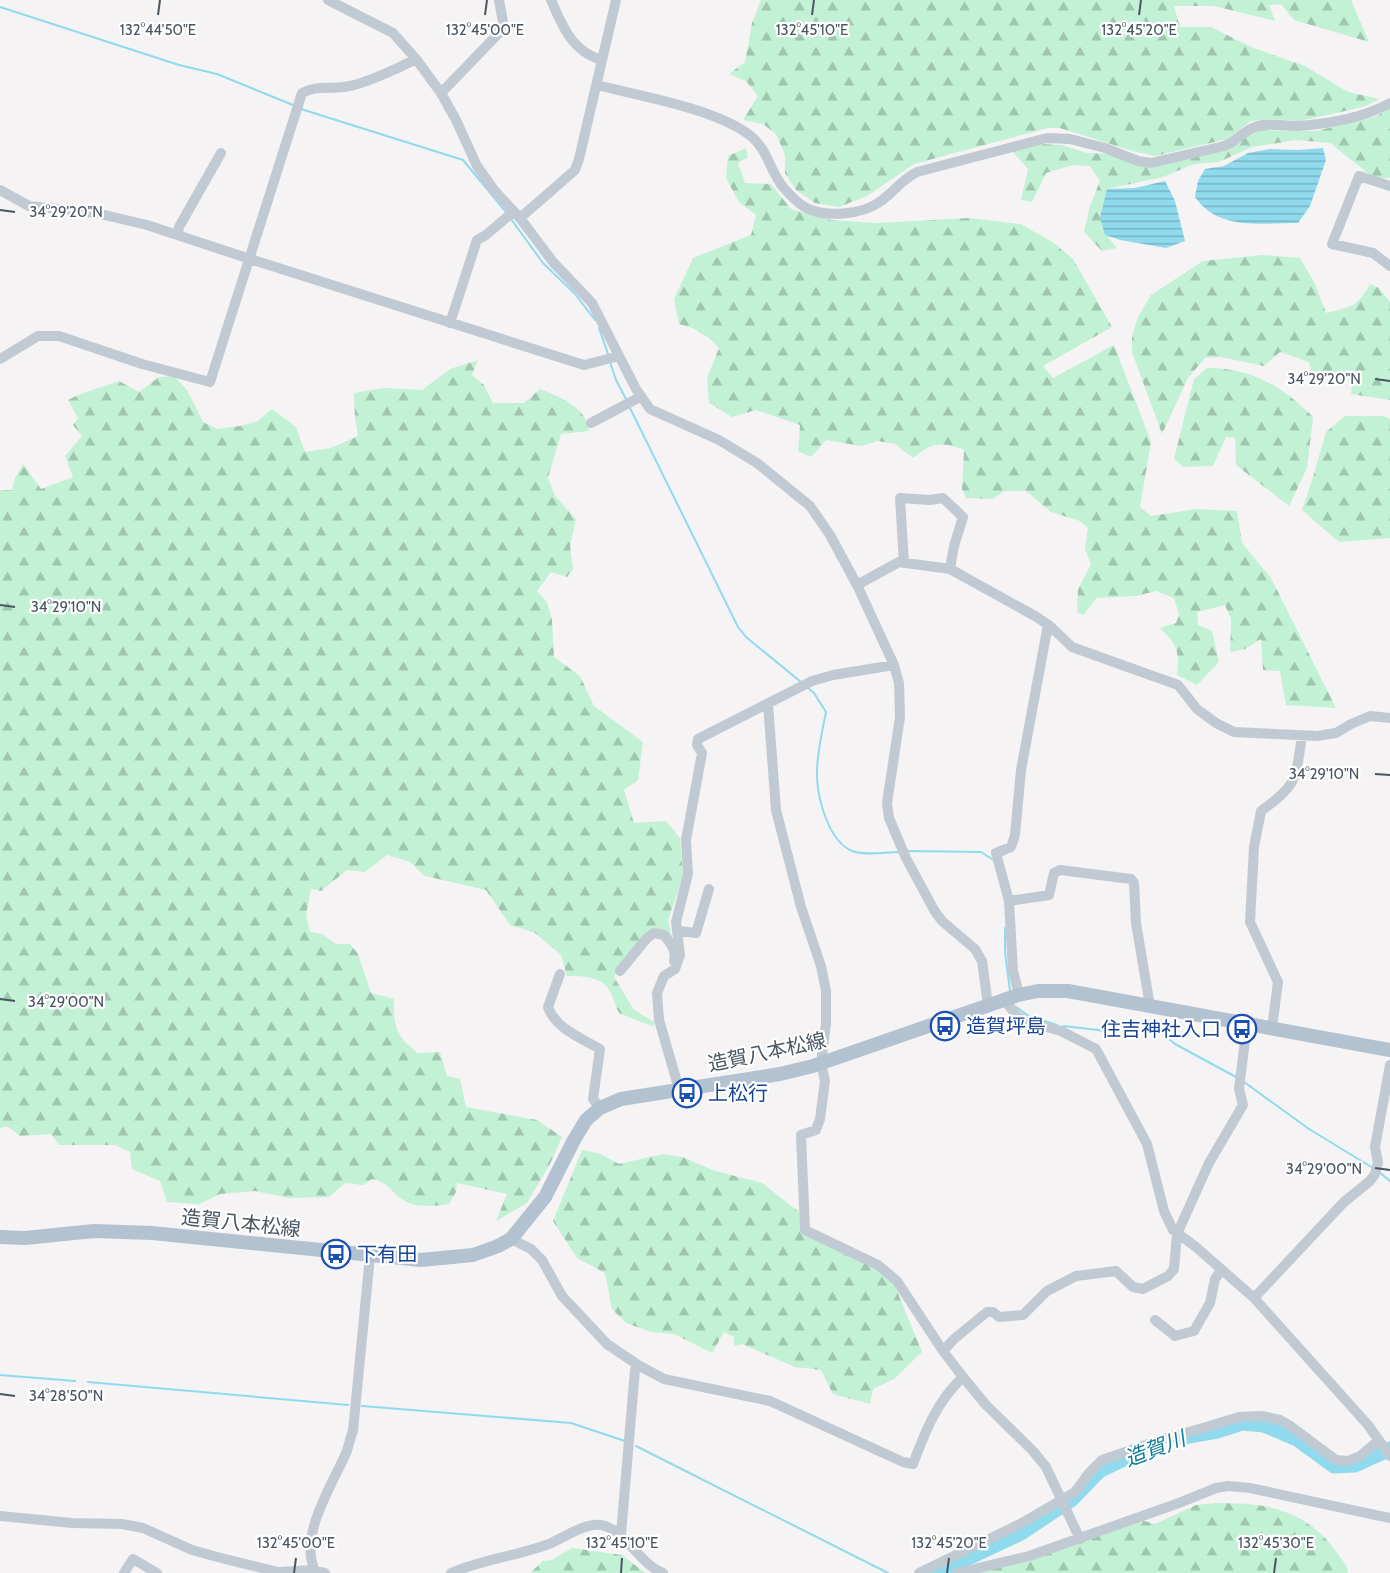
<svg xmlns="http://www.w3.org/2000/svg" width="1390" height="1573" font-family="Cabin,'Noto Sans JP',sans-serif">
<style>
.forest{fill:url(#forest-firs)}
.water{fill:url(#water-rules)}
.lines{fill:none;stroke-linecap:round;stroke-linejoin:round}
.stream{stroke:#90daee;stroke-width:2}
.river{stroke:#90daee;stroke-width:15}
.minor{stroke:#c1cad2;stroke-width:10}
.major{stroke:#b3c2d1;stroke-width:14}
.ticks{fill:none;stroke:#4a5661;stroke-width:2}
.labels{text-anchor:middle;stroke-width:4.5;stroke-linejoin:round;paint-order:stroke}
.transit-label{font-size:20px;fill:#164399;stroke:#fff;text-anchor:start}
.street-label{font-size:20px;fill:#4a5661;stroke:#fff}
.water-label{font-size:21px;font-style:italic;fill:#0c7c9b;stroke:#fff}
.ticks-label{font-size:15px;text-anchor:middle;fill:#4a5661;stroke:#fff;stroke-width:4.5;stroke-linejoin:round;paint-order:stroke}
</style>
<defs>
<pattern id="forest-firs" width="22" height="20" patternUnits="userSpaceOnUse" patternTransform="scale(1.5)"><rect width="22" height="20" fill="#c3f1d5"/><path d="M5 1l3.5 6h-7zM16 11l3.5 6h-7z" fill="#a0c6b0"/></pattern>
<pattern id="water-rules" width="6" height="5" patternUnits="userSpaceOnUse" patternTransform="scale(1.5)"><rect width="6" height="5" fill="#90daee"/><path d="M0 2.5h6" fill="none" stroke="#78b4c4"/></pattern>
</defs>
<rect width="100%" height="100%" fill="#f5f3f3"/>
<path class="forest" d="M761,0H1351L1369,42L1294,20L1281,4L1269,5L1275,21L1214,6H1174L1180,27H1211L1251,47L1305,66L1348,92L1380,99L1363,107L1300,121L1271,119L1251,121L1227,139L1155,156L1136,152L1060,128H1048L914,164L867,196L839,207L815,203L796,190L785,173V155L776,134L763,124L743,120L758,96L746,81L729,74L745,62L752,23Z
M1390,108V178H1374L1330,143L1296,140L1252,147L1219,162L1194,164L1163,177L1107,189C1101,217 1096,224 1117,248L1102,251L1084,232L1090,206L1100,181L1090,166L1073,165L1046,173L1032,202L1021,200L1028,169L1011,150L1040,144L1062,145L1087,153L1112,154L1150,167L1257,130L1316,131L1377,116Z
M746,148L748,157L738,163L745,183L771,184L791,209L831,220L877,223L969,218L1020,224L1051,241L1073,259L1112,327L1043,366L1053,378L1114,345L1151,442L1140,507L1151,516L1196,509L1237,511L1242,543L1271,578L1336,708L1286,705L1280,671L1263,670L1261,639L1245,649L1230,652L1231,619L1225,605L1197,612L1198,625L1212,631L1219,662L1197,685L1177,675C1180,651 1177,645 1160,628L1176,623L1179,614L1174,598L1156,591L1136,596L1097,598L1083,615L1077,612L1078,589L1091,564L1085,549L1088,528L1080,521L1051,512L1026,491H1004L993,499L966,498L962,489L964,450C942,441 931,443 913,458L895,444L878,441L861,446L826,440L811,457L798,451L800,425L756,410L732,417L709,403L707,378L719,348C707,335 696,328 679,324L674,299L693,258L751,235L756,215L739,202L726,178L728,156Z
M1263,255L1300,258L1315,284L1326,313C1350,307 1358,307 1370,284L1379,288L1390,302V400L1351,394L1352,384C1335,369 1332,369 1313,380L1309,362L1280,352L1264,366L1221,357L1205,358L1188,378L1162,434L1132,352V336L1138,317L1151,295L1203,261Z
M478,360L472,375L484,385L493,403H524L540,389C557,395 589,409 589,431L561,434L548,478L555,496L576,519L570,546L573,569L567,577L551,572L537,591L547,602L552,620L554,657L580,676L594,706L643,742L638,780L624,790L634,823L666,821L680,838L683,876L668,920L672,937L658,929L646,932L619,965L614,977L634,1010L654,1022V1027L619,1013C615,1005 612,992 606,986C597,976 579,976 567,976L561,955L535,933L510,925L486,890L425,876L410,862L387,855L365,872L347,870L321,891L311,889L306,915L310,932L322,934L336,944H350L358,954L371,993L394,999C393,1025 396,1037 418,1053L440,1052L447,1076L460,1079L466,1107L537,1120L562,1137L550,1164L527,1203L496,1221L507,1194L457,1183L456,1192L449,1204C436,1206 419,1208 407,1202C392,1195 390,1182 372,1179L363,1185L345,1183L329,1197L289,1198L255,1191L220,1194L199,1204L167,1202L160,1181L132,1169L130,1152L115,1145H59L51,1134L20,1136L7,1126L0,1128V490H12L15,478L23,464L41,489L73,477L65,456L82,436L73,425L78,418L68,400C84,391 101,388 119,381L139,392L159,377L174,376L187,390L203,422L217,429L240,426L258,421L272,409L296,427L305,452L331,448L358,436L355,418L354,393L384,388L422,390L450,369Z
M1207,368C1252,368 1282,386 1313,417L1307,468L1289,506L1236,465L1235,438L1226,437L1213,466L1183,467L1174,459L1194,379Z
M1345,416H1384L1390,419V538L1339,542L1302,510L1313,477L1326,432Z
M582,1150L601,1154L619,1164L663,1154L683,1157L715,1171L762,1183L799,1212L802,1233L876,1267L893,1281L922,1352L894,1379L873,1389L870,1404L833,1394L821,1370L795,1367L742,1344L734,1346V1337L724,1332L712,1353L674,1334L651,1332L626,1323L612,1309L605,1273L577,1258L553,1221Z
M1216,1503C1258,1503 1293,1506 1324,1537C1333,1546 1340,1557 1347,1567L1348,1573H953L975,1569L1134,1518L1155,1524L1196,1505Z
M572,1548L622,1555L645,1573H530L543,1561L552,1560Z"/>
<path class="water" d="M1323,148L1326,160L1310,206L1298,223C1263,223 1218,231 1195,197L1198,181L1205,169L1224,166L1248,153L1270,149L1298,150Z
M1165,181L1175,201L1185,241L1166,248L1120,240L1105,235L1100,218L1107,189L1135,188Z"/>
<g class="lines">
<path class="stream" d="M0,7L179,65L217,74L293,105
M301,109L463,160L506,212
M511,219L543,263L575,294L595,320
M599,328L608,354
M610,362L616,380L627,401
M629,406L738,627L746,637L801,682
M808,688L814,693L826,712C822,733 816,756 817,777C818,801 829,841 852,851C865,856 885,852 899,852
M907,851L981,852L992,859
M1005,928V952L1010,991
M1016,1007L1029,1016L1057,1025
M1063,1026L1107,1031L1147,1020L1175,1044L1236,1077
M1244,1082L1309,1129L1373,1168
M1378,1171L1390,1181
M0,1375L75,1381
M88,1382L348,1405
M362,1406L571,1423L625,1441
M636,1446L888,1573"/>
<path class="river" d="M1177,1438L1217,1431L1242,1423L1264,1425L1297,1439L1334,1466L1355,1465L1390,1449
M936,1573L1021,1533L1072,1499L1099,1471L1140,1451"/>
<path class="minor" d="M328,0L393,33L416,59L441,93L456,120L477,166L494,190L520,218L553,262L592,303L636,389L650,409L719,440L757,463L810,506L830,535L857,585L894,665L899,683L900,717L887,803L889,818L906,858L934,910L942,921L975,949L982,961L988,1005
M551,0C562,25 572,52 602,60
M597,85C640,96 719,109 752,137C768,151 770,171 783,187C791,196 800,206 811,210C829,217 862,214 878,203C892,194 902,179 917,172L1047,138L1070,139L1105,148L1138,161L1151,163L1224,146C1236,142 1243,131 1255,127C1267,122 1283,126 1296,126C1327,124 1363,118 1390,103
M441,93L499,33L503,22L499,0
M1390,186L1359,176L1332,244L1373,253L1390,266
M0,190L29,206L96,213L147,225L250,259L584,365L619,356
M520,218L575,170L579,159L616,0
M178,235L179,227L221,153
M450,323L477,240L486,235L513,212
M0,359L38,336H59L142,364L210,382L302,93C316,85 329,89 344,87C362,85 399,68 416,59
M591,423L640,397
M904,563L900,498L930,500L943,498L963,517L954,546L950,569
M857,585L899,562L950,569L1035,616L1050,626L1072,647L1178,685L1197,709L1216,723L1234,732L1317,736L1336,733L1351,724L1370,716L1390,718
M768,704L776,810L801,907L821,966L826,991V1024L821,1063L825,1081L820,1119L816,1130L801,1135L805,1230L878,1265L897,1281L943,1351L963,1377L986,1405L1033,1451L1046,1467L1080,1539
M1009,901L1049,895L1054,873L1060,870L1131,879L1134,883L1136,923L1150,1006
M679,931L696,933L709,889
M620,971L647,938L654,933L664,935C670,943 677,950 674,961
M560,974L548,1007C556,1029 581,1038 600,1049L593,1099L600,1108
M1019,995L1013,971L1009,901L996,853L1011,847L1015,835L1021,770L1047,630L1050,626
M1004,999L1016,1015L1028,1022L1061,1031L1096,1049L1147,1144L1164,1211L1173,1230L1196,1247L1254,1298L1368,1425L1390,1456
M1272,1028L1278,982L1250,922L1254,847L1261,811C1299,784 1295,779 1302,736
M679,1089L659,1020L657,993L664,976L675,969L680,955L676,922L688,874L686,840L702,753L697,745L698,739L812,681L833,675L894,665
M511,1239L531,1249L542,1260L562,1296L607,1344L638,1365L664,1379L770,1401L903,1462L913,1464C925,1432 937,1401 963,1377
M1254,1298L1344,1202L1370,1181L1375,1174L1378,1163L1375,1147L1390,1065
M1155,1320L1175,1336L1194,1331L1210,1303L1215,1279L1221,1270
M943,1351L954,1339L987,1312H993L999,1317L1023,1315L1047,1291L1076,1276L1116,1271L1133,1287L1143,1289L1168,1276L1174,1269L1177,1234L1209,1163L1243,1105L1239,1089L1247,1024
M0,1516L72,1523L122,1524L143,1528L192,1550L221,1558L278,1572L314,1570L325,1573
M621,1534L635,1370L638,1365
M124,1573L133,1559L157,1573
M316,1573C297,1537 332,1486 346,1453C349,1446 350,1438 353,1431L370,1256
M451,1573C483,1559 517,1556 549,1544C563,1538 586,1522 601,1525C625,1529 638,1563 663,1573
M919,1573L1020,1524L1075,1492L1089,1473L1102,1460L1166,1438L1203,1428L1239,1417L1262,1416L1280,1420L1289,1425L1336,1460L1348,1461L1360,1456L1379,1440
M957,1573L1029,1556L1179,1503L1216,1488L1228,1486L1250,1488L1390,1518"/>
<path class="major" d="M0,1237L25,1238L94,1231L152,1233L421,1260L473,1255L498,1246L511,1239L545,1197L574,1140L586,1120L600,1108L621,1099L780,1074L813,1066L1018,995L1038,991H1068L1390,1050"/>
</g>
<path class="ticks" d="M158,15L160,0M485,15L487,0M812,15L814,0M1139,15L1141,0M0,210L15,212M1375,379L1390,381M0,605L15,607M1375,774L1390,775M0,999L15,1001M1375,1168L1390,1170M0,1394L15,1396M294,1573L296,1558M621,1573L622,1558M947,1573L949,1558M1274,1573L1276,1558"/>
<defs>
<g id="bus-ring" transform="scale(1.5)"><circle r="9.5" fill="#fff" stroke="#1a4fb4" stroke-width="1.5"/><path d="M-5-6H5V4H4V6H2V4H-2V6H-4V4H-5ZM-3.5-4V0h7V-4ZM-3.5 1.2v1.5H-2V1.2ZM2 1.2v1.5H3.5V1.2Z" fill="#1a4fb4"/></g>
</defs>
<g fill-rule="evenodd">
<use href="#bus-ring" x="945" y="1026"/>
<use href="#bus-ring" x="1242" y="1029"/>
<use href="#bus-ring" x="687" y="1093"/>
<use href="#bus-ring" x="336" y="1254"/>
</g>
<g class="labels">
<g class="transit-label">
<text x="966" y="1033">造賀坪島</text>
<text x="1221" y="1036" text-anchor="end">住吉神社入口</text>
<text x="708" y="1100">上松行</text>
<text x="357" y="1261">下有田</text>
</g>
<g class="street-label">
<text transform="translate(767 1052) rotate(-12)" y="7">造賀八本松線</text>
<text transform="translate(241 1223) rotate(6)" y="7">造賀八本松線</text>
</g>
<g class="water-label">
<text transform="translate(1155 1449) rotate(-21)" y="7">造賀川</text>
</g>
</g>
<g class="ticks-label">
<text x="485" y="35">132°45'00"E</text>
<text x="812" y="35">132°45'10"E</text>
<text x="158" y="35">132°44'50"E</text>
<text x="1139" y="35">132°45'20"E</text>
<text x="66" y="217">34°29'20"N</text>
<text x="1324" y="384">34°29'20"N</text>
<text x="66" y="612">34°29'10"N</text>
<text x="1324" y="779">34°29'10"N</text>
<text x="66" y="1007">34°29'00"N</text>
<text x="1324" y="1174">34°29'00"N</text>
<text x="66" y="1401">34°28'50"N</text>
<text x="296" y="1548">132°45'00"E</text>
<text x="622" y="1548">132°45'10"E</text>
<text x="949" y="1548">132°45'20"E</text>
<text x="1276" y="1548">132°45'30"E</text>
</g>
</svg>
